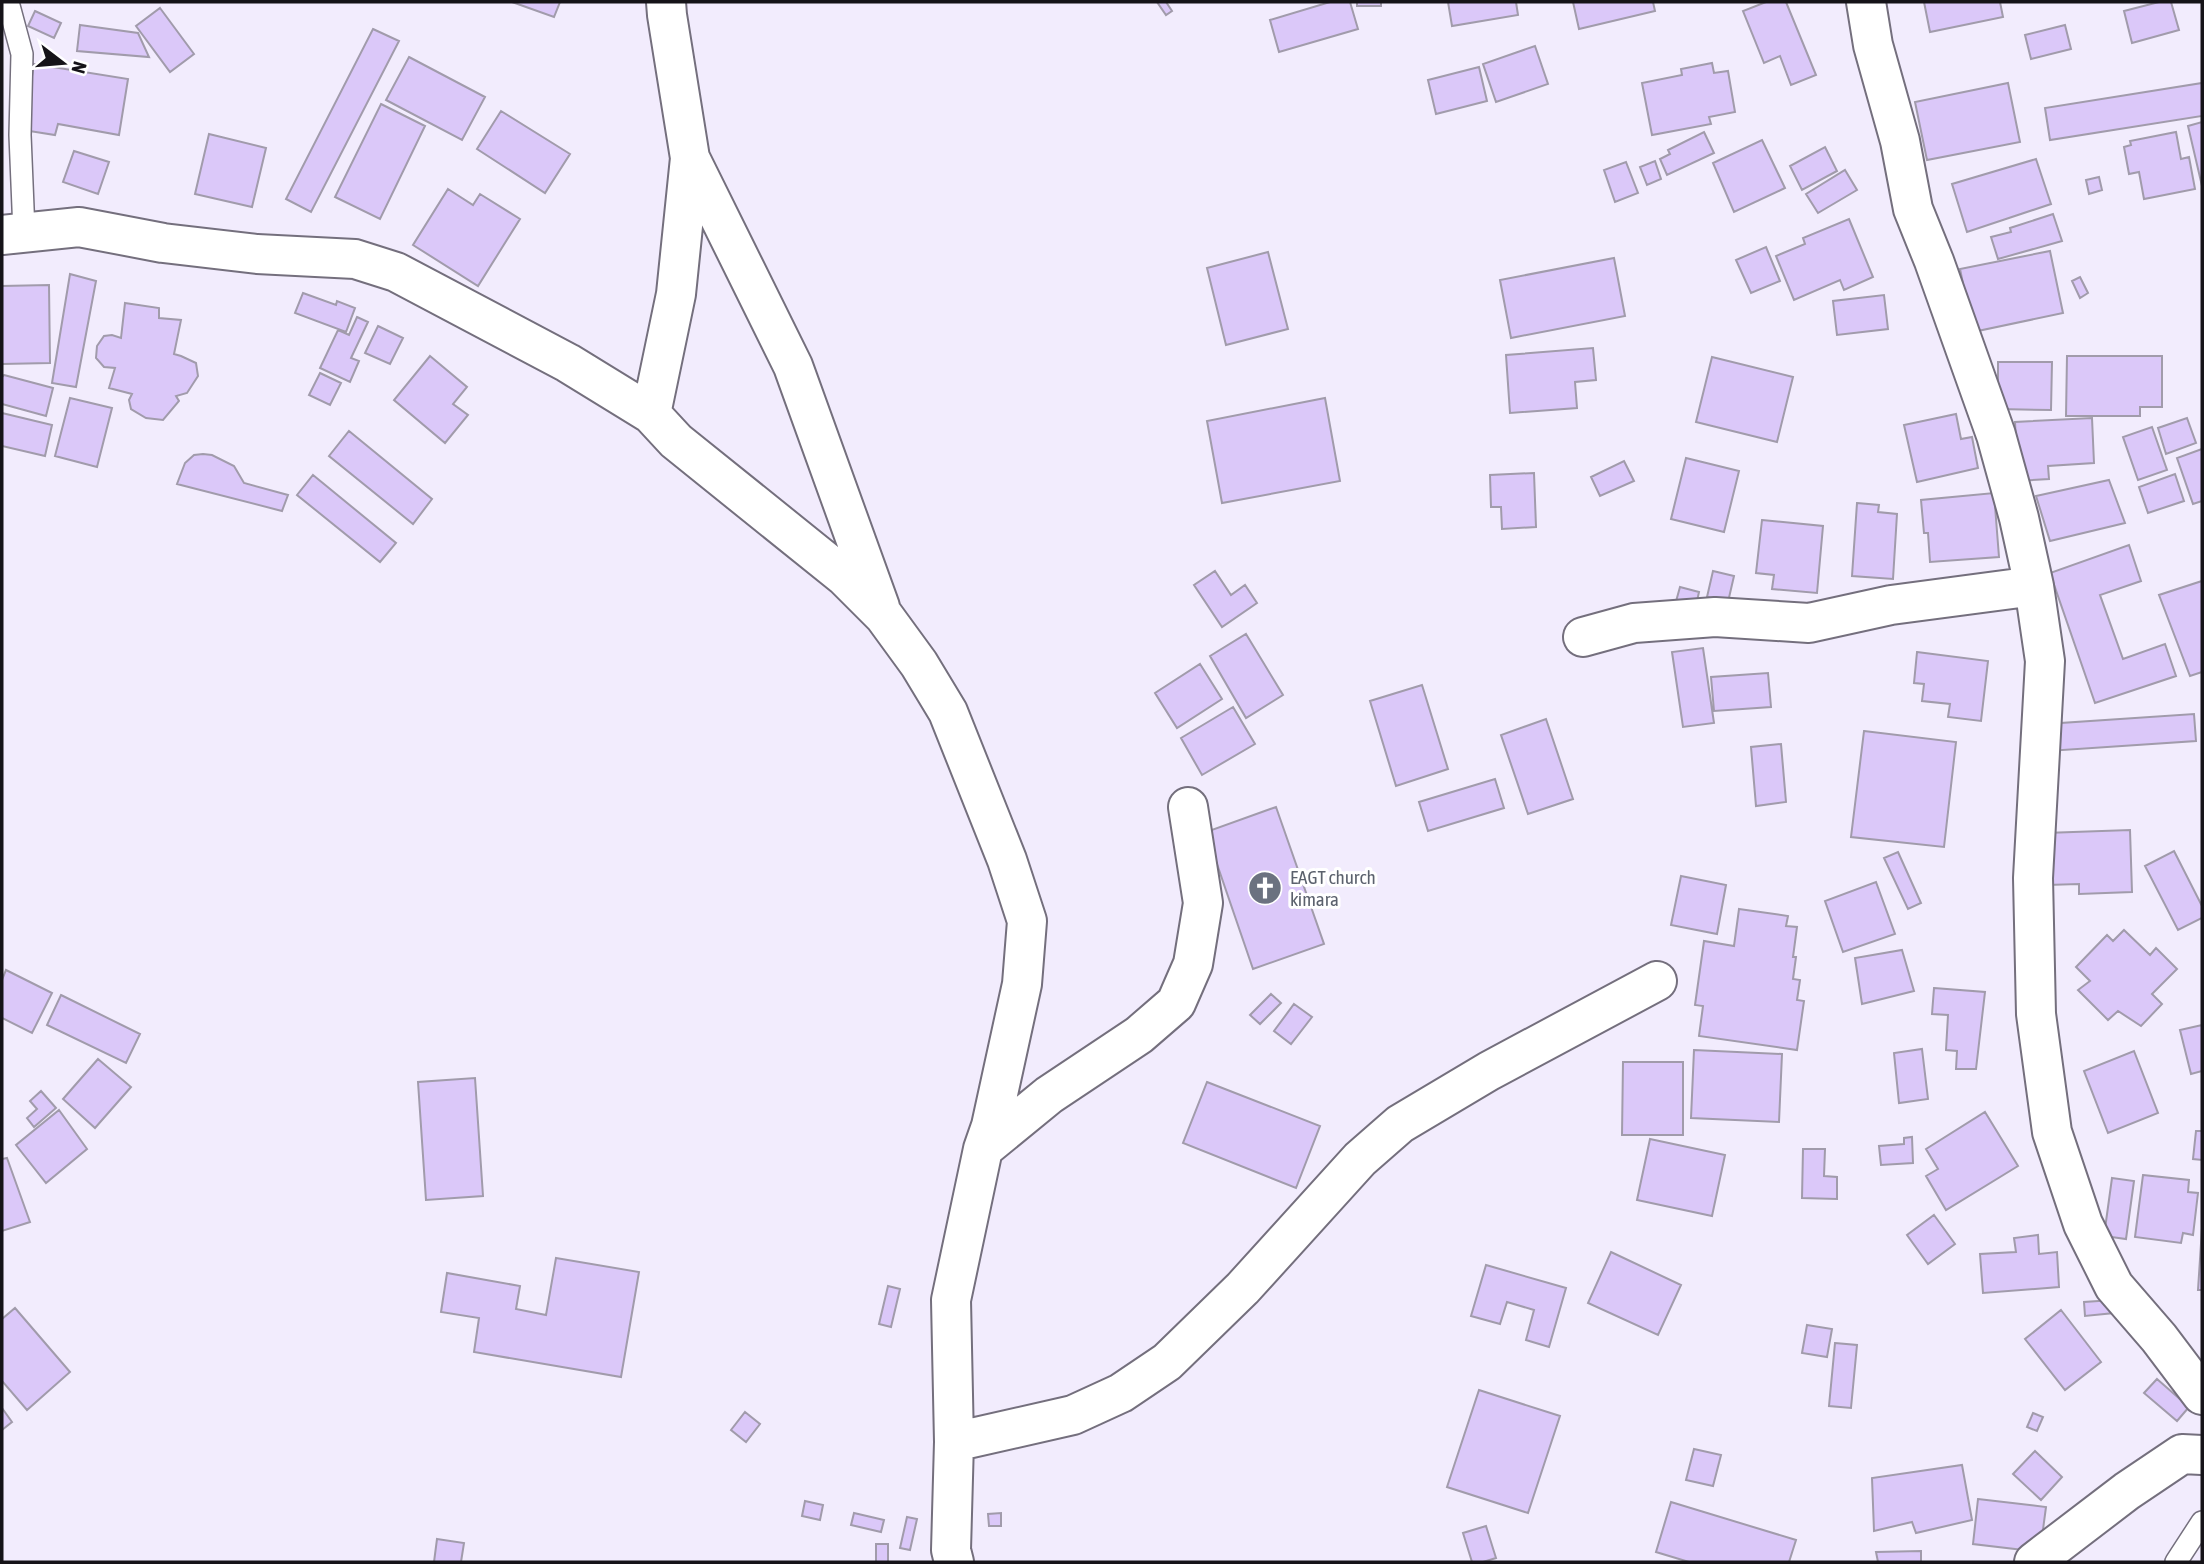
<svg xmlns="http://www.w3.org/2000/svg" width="2204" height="1564" font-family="'Asap Condensed',sans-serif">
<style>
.building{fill:#dbc8f9;stroke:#a19bab;stroke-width:2}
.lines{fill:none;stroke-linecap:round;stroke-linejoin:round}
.service-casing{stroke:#746f7d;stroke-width:24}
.minor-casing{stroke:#746f7d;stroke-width:42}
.service{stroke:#fff;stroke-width:21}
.minor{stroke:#fff;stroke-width:38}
.labels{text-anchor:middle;stroke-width:6;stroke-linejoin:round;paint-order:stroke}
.worship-label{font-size:19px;fill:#5b616d;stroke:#fff;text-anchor:start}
</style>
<rect width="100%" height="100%" fill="#f2ecfd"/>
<path class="building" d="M512,2H560L554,17Z
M1157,2H1166L1172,11L1166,15Z
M1330,2H1350L1358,29L1279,52L1270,20Z
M1357,2H1381V6H1357Z
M1448,2H1516L1518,15L1452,26Z
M1573,2H1653L1655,11L1579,29Z
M1766,2H1786L1816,75L1791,85L1780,56L1764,63L1743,11Z
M1924,2H2000L2003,17L1930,32Z
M2159,2H2171L2179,30L2132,43L2124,11Z
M160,8L194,54L170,72L136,26Z
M35,11L61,23L54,38L28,26Z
M80,25L138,33L149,57L77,51Z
M2065,25L2071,49L2031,59L2025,35Z
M373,29L399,41L311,212L286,199Z
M1535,46L1548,84L1496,102L1483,64Z
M409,57L485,97L462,140L386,100Z
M1712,63L1714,73L1728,71L1735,112L1709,117L1711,124L1652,135L1642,83L1682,75L1681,69Z
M34,64L128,79L119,135L58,124L55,135L23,130Z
M1479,67L1487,101L1436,114L1428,80Z
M2008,83L2020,142L1927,160L1915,102Z
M2202,83V116L2050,140L2045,108Z
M381,104L425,126L380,219L335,197Z
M501,111L570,154L545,193L477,149Z
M2202,122V186L2188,126Z
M1704,132L1714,153L1667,175L1660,159L1670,154L1668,150Z
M2176,132L2181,159L2189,157L2195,189L2144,199L2139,172L2129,174L2124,147L2131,145L2130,141Z
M209,134L266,148L252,207L195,194Z
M1762,140L1785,188L1734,212L1713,163Z
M1825,147L1837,171L1802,190L1790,166Z
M74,151L109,162L98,194L63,182Z
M2036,159L2051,204L1967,232L1952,184Z
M1655,161L1661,179L1647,185L1640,167Z
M1626,162L1638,193L1615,202L1604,170Z
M1845,170L1857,190L1818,213L1806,194Z
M2099,177L2102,190L2089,194L2086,180Z
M448,189L473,205L480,194L520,219L478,286L413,245Z
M2053,214L2062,241L1998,259L1991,237L2011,232L2010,228Z
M1849,219L1873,277L1844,290L1840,280L1794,300L1776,256L1805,244L1803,238Z
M1766,247L1780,281L1751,293L1736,260Z
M2050,251L2063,313L1973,332L1960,269Z
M1268,252L1288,329L1226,345L1207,268Z
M1614,258L1625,316L1511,338L1500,280Z
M70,274L96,281L76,387L52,383Z
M2080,277L2088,293L2080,298L2072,281Z
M49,285L50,363L2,364V286Z
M303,293L336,305L337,301L355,308L346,332L295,313Z
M1884,295L1888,329L1837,335L1833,301Z
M125,303L159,308V318L181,320L174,354L181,356L196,363L198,376L187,393L176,396L179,401L163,420L146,418L131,409L129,400L132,394L109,388L115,368L104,367L96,358L97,346L104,336L112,335L121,338Z
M357,317L368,322L351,358L359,361L350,382L320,368L338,330L349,335Z
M378,326L403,338L390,364L365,353Z
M1593,348L1596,380L1575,382L1577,408L1510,413L1506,355Z
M430,356L467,387L453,404L468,415L445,443L394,400Z
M2067,356H2162V407H2140V416H2066Z
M1712,357L1793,377L1777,442L1696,422Z
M1998,362H2052L2051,410L1998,409Z
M320,373L341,383L330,405L309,395Z
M4,375L53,388L46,416L2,404V377Z
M70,398L112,408L97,467L55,456Z
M1325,398L1340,481L1222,503L1207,421Z
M2,413L52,425L45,456L2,446Z
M1956,414L1961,439L1972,437L1978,468L1917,482L1904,425Z
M2092,418L2094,463L2048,466L2049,479L2018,481L2015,422Z
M2187,418L2196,443L2166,454L2158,428Z
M2152,427L2167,470L2138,480L2123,437Z
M349,431L432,499L413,524L329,456Z
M2202,449V501L2193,504L2177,458Z
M203,454L212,455L234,466L244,483L288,495L282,511L177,484L185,463L194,455Z
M1686,458L1739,471L1724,532L1671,519Z
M1624,461L1634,481L1600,496L1591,477Z
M1534,473L1536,527L1502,529L1501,507H1491L1490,475Z
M2175,474L2184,501L2148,513L2139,487Z
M313,475L396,543L380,562L297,495Z
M2109,480L2125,523L2050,541L2036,496Z
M1994,493L1999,557L1930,562L1928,533H1924L1921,500Z
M1857,503L1879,505L1878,512L1897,514L1893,579L1852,576Z
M1762,520L1823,526L1817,593L1772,589L1774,575L1756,573Z
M2129,545L2141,581L2100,595L2123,659L2165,644L2176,676L2095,703L2050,573Z
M1215,571L1231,595L1245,585L1257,603L1222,627L1194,585Z
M1713,571L1734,576L1728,602L1707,597Z
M2202,581V672L2190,676L2159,595Z
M1680,587L1699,592L1695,610L1675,605Z
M1246,634L1283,695L1246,718L1210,656Z
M1703,648L1714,723L1683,727L1672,652Z
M1917,652L1988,661L1981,721L1948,717L1950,704L1922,701L1924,684L1914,683Z
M1200,664L1222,699L1177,728L1155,693Z
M1768,673L1771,707L1714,711L1711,677Z
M1422,685L1448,769L1396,786L1370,701Z
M1233,707L1255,744L1202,775L1181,738Z
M2194,714L2196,741L2048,751L2046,724Z
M1546,719L1573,799L1528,814L1501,735Z
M1864,731L1956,742L1944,847L1851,837Z
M1781,744L1786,802L1756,806L1751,747Z
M1495,779L1504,808L1428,831L1419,802Z
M1276,807L1324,944L1253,969L1206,832Z
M2130,830L2132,892L2079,894V884L2047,885L2045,833Z
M2174,851L2202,906V918L2178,930L2145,866Z
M1898,852L1921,903L1908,909L1884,858Z
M1681,876L1726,885L1717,934L1671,925Z
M1876,882L1895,934L1843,952L1825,901Z
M1739,909L1788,916L1786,926L1797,927L1793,957H1796L1793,979L1800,980L1797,1000L1804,1001L1797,1050L1699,1036L1703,1006L1695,1005L1704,941L1734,946Z
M2124,930L2150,955L2156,948L2177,969L2152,994L2162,1004L2141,1026L2118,1011L2108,1020L2078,990L2090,981L2076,967L2107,935L2113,941Z
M1902,950L1914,991L1862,1004L1855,958Z
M6,970L52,993L32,1033L2,1018V980Z
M1934,988L1985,992L1976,1069H1956L1957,1051L1946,1050L1948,1015L1932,1014Z
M1271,994L1281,1003L1260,1024L1250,1015Z
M61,995L140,1034L126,1063L47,1025Z
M1294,1004L1312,1017L1291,1044L1274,1031Z
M2202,1025V1071L2191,1074L2180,1030Z
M1922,1049L1928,1099L1899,1103L1894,1053Z
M1694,1050L1782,1054L1779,1122L1691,1118Z
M2134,1051L2158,1113L2108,1133L2084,1071Z
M98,1059L131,1087L95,1128L63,1099Z
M1623,1062H1683V1135H1622Z
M475,1078L483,1196L426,1200L418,1082Z
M1207,1082L1320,1126L1296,1188L1183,1143Z
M41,1091L56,1108L34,1127L27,1118L37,1109L30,1101Z
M59,1110L87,1149L46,1183L16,1145Z
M1985,1112L2018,1166L1946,1210L1926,1176L1938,1169L1926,1149Z
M2196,1131H2202V1160L2193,1159Z
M1912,1137L1913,1163L1881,1165L1879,1146L1904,1144V1138Z
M1650,1139L1725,1155L1712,1216L1637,1200Z
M1803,1149H1825L1824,1176L1837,1177V1199L1802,1198Z
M7,1158L30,1222L2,1231V1159Z
M2143,1175L2189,1180L2188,1192L2198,1193L2193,1235L2183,1233L2181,1243L2135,1237Z
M2112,1178L2134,1181L2126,1239L2104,1236Z
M1934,1215L1955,1244L1928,1264L1907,1235Z
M2202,1228V1290H2198Z
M2038,1235L2039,1254L2057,1252L2059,1287L1983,1293L1980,1254L2016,1252L2014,1238Z
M1611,1252L1681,1285L1658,1335L1588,1303Z
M556,1258L639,1272L621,1377L474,1352L479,1318L441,1312L447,1273L520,1286L516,1309L546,1315Z
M1486,1265L1566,1288L1549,1347L1526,1340L1534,1310L1507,1302L1500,1324L1471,1316Z
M888,1286L900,1289L891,1327L879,1324Z
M2113,1300L2114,1313L2085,1316L2084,1302Z
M15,1308L70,1372L27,1410L2,1381V1319Z
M2061,1310L2101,1362L2065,1390L2025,1339Z
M1807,1325L1832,1329L1827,1357L1802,1353Z
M1835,1343L1857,1345L1851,1408L1829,1406Z
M2157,1379L2189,1407L2177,1421L2144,1393Z
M1479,1390L1560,1416L1528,1513L1447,1487Z
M2,1408L12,1422L2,1430Z
M745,1412L760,1424L746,1442L731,1430Z
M2033,1413L2043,1417L2037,1431L2027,1427Z
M1694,1449L1721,1455L1713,1486L1686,1480Z
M2035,1451L2062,1477L2041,1500L2013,1474Z
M1962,1465L1972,1520L1916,1533L1912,1522L1874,1531L1872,1478Z
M1978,1499L2046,1507L2040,1552L1973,1544Z
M805,1501L823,1505L820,1520L802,1516Z
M1671,1502L1796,1540L1789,1562H1689L1656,1552Z
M854,1513L884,1520L881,1532L851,1525Z
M1001,1513V1526H989L988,1514Z
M907,1517L917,1519L910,1550L900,1548Z
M1486,1526L1496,1558L1483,1562H1472L1463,1533Z
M437,1539L464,1543L461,1562H434Z
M876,1544H888V1562H876Z
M1921,1551V1562H1878L1876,1552Z"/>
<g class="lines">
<g class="service-casing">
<path id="service" d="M8,2L22,54L20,135L24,232
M2176,1562L2202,1522"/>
</g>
<g class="minor-casing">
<path id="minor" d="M1866,2L1873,45L1900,141L1913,209L1934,261L1996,435L2019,518L2034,586L2045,661L2033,878L2036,1014L2052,1132L2083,1224L2114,1286L2159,1338L2202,1395
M690,158L793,366L880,607
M2,235L79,227L163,243L257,254L355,259L396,272L568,363L651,414L676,441L845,577L884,616L919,664L948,712L1007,860L1027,921L1022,984L991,1126L983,1149L951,1300L954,1442L951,1550L954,1562
M651,414L676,294L690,158L667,15L666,2
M1583,637L1634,623L1715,617L1809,623L1891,605L2034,586
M983,1149L1049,1095L1139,1035L1176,1003L1193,964L1203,903L1188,807
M954,1442L1073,1415L1121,1393L1167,1362L1243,1288L1360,1159L1400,1124L1489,1071L1657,981
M2034,1562L2127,1491L2182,1454L2202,1455"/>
</g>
<use href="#service" class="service"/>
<use href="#minor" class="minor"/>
</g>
<defs>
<g id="church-disc" transform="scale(1.75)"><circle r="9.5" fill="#6b7280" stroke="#fff"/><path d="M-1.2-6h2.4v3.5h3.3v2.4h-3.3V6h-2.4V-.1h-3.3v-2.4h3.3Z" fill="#fff"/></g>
</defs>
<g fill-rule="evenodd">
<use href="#church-disc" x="1265" y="888"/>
</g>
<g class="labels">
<g class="worship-label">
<text x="1290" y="884">EAGT church<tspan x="1290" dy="22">kimara</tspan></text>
</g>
</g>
<rect width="2204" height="1564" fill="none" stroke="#151318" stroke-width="7"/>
<g transform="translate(63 63) rotate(106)" stroke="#ffffff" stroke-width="5" paint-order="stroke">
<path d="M0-5L12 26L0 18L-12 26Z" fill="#151318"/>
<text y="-10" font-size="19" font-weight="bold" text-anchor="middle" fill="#151318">N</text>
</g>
</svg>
